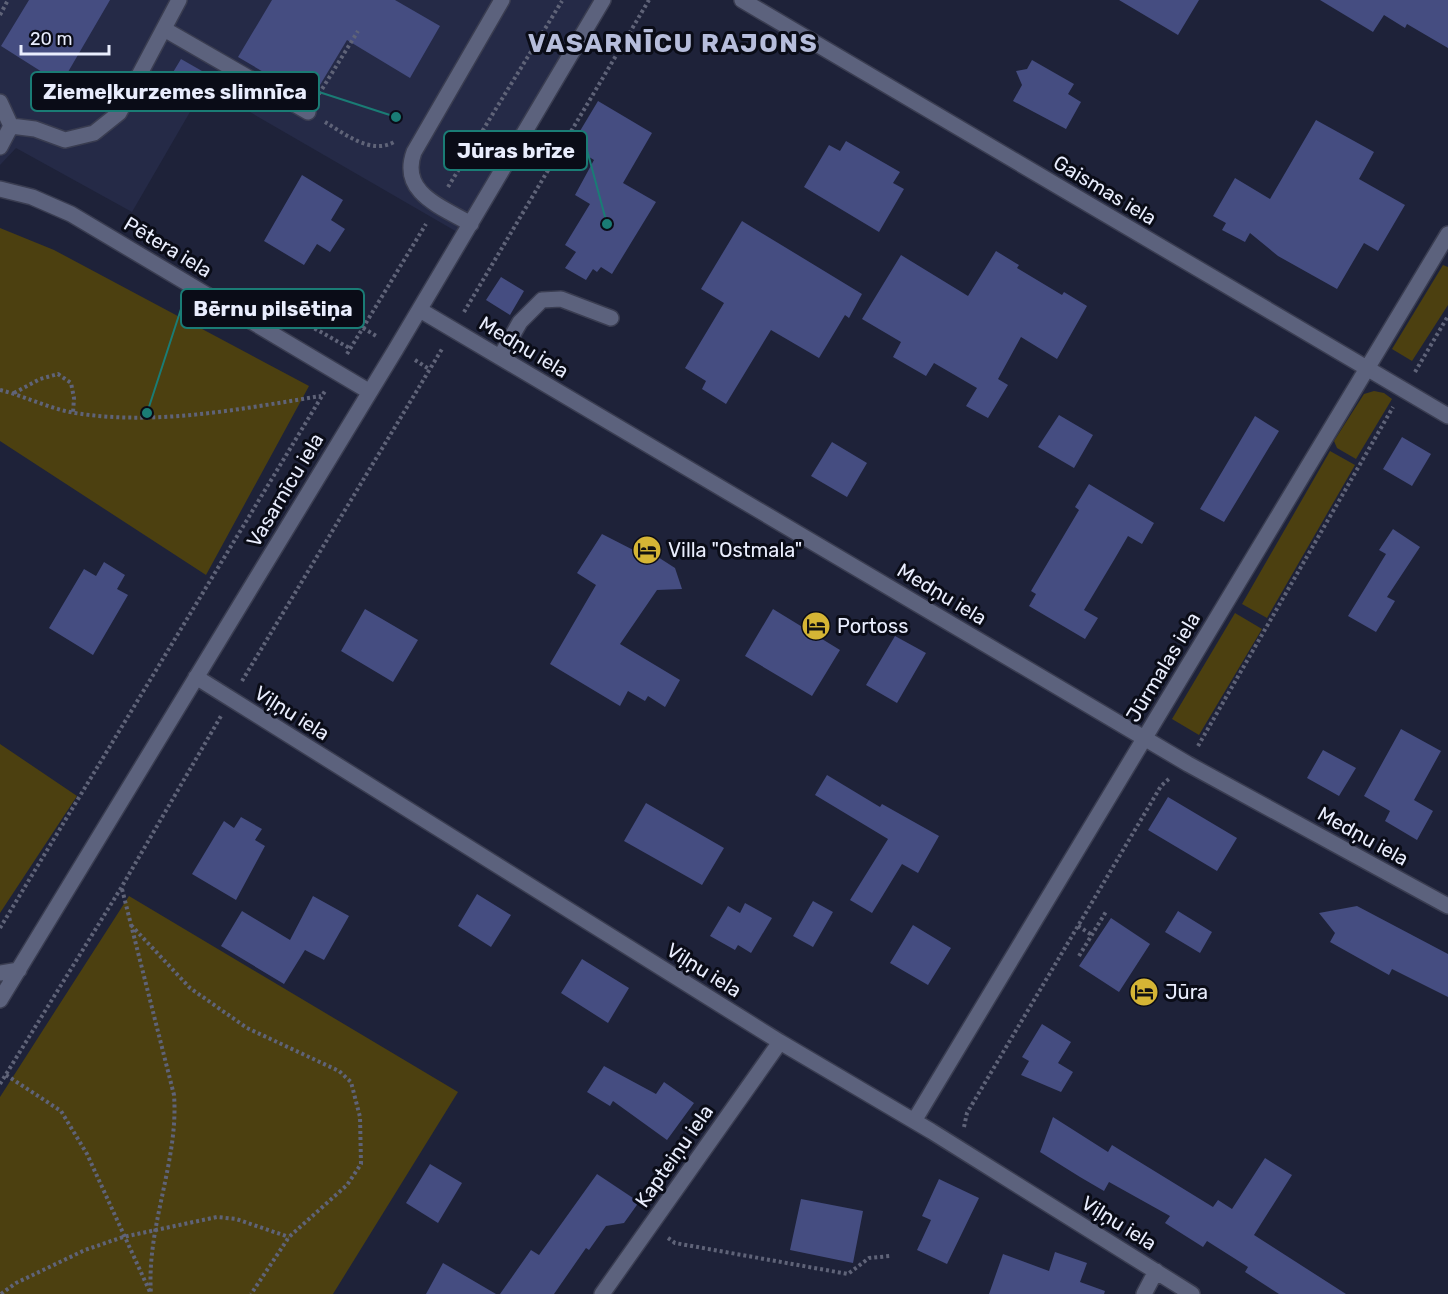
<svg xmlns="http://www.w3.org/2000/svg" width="1448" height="1294" font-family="Rubik,sans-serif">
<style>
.built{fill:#252a47}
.green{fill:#4c4010}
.building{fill:#454d81}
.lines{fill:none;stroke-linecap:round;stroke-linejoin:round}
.minor-casing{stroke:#3a3d51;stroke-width:18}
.path{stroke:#5f6378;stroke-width:4;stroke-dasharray:3 3;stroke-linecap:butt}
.minor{stroke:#5c627d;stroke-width:15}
.labels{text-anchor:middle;stroke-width:6;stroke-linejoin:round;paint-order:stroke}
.street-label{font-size:20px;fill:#e9edfd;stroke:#0a0c17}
.poi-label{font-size:20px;fill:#e9edfd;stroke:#0a0c17;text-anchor:start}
.district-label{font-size:26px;font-weight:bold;letter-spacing:1.5px;fill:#b6bddb;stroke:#0a0c17}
.leader{fill:none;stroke:#1a7c75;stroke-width:2}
.callout-dot{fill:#1a7c75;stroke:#0a0c17;stroke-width:2}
.callout{fill:#0a0c17;stroke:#1a7c75;stroke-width:2}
.callout-label{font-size:21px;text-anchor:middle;font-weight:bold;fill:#e9edfd}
</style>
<rect width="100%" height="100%" fill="#1e2239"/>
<path class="built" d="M0,0H603L464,236L205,86L132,212L16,148L0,165Z"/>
<path class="green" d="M0,228L54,250L309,386L206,575L0,441Z
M1443,265L1448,267V305L1412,361L1392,349Z
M1374,391L1384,393L1392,399L1356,459L1337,448L1334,441L1364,394Z
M1330,451L1355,465L1267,618L1242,604Z
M1235,613L1262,629L1199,735L1172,719Z
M0,744L77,796L0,913Z
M129,896L458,1092L333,1294H0V1097Z"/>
<path class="building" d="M29,0H110L61,84L1,46Z
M272,0H395L440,26L410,78L347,40L311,100L238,57Z
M1119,0H1199L1178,35Z
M1320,0H1448V48L1407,24L1405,28L1384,15L1373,32Z
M181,59L209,75L191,106L163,89Z
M1032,60L1074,84L1068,94L1081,102L1066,129L1013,101L1022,85L1016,71L1027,69Z
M598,101L652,133L623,183L656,202L612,274L601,267L597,272L593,269L586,280L565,268L576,252L565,245L590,204L575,195L594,160L571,146Z
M1316,120L1374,152L1359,179L1405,205L1378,251L1364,243L1337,289L1278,256L1250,233L1245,242L1222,230L1226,223L1213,216L1235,178L1270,199Z
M846,141L900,172L893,183L904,189L879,232L804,187L829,145L840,151Z
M302,175L343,200L331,220L345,229L330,252L317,244L304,265L264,241Z
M742,221L862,294L849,318L845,315L819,358L771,330L726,404L702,389L706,381L685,368L724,303L701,289Z
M996,251L1019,265L1017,268L1062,295L1064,292L1087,306L1057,359L1021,337L998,379L1008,385L988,418L966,406L977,388L934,363L926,376L893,357L901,342L862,319L901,255L968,296Z
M501,277L524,291L510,315L486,300Z
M1059,415L1093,435L1074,468L1038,447Z
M1255,416L1279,431L1224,522L1200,509Z
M1402,437L1431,454L1412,486L1383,469Z
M832,442L867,463L847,497L811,476Z
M1089,484L1154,523L1142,544L1128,536L1114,560L1084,610L1098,618L1085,639L1029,606L1036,594L1031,591L1079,510L1075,507Z
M1393,529L1420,547L1387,597L1395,601L1376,632L1348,616L1386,554L1379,550Z
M602,534L645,556L647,550L675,568L682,589L657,590L620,644L680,680L665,707L648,696L645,701L628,691L620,706L550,664L596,585L577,573Z
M104,562L125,575L117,589L128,595L93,655L49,628L84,569L96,576Z
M365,609L418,640L393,682L341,651Z
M773,609L840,650L812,696L745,656Z
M895,636L926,653L897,703L866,685Z
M1401,729L1441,751L1414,800L1433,811L1417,840L1385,821L1390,811L1364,796Z
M1323,750L1356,768L1339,796L1307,778Z
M827,775L880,807L882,804L939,836L918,873L902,864L872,913L850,900L888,839L815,795Z
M1168,797L1237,838L1217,871L1148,830Z
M646,803L724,848L702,885L624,841Z
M241,817L262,829L255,840L265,846L236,900L192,874L224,821L234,828Z
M477,894L511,915L491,947L458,926Z
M313,896L349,916L324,960L305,950L284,984L221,946L242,911L290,940Z
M813,901L833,912L813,947L793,936Z
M745,903L772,918L751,953L738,945L735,950L710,936L728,906L740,913Z
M1357,906L1448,954V997L1392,969L1389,975L1330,942L1335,933L1319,913Z
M1178,911L1212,932L1200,953L1165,932Z
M1111,918L1150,944L1119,992L1079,966Z
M913,925L951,948L928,985L890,963Z
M582,959L629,988L608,1023L561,993Z
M1042,1024L1071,1042L1058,1063L1073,1072L1061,1092L1021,1075L1029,1061L1022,1057Z
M604,1066L656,1094L664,1082L694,1103L667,1140L613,1101L610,1106L587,1092Z
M1053,1117L1108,1152L1112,1145L1213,1207L1218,1200L1232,1209L1265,1158L1292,1175L1254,1235L1346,1294H1279L1245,1272L1248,1267L1207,1241L1203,1247L1165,1223L1170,1216L1109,1182L1104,1191L1080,1177L1040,1152Z
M430,1164L462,1183L438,1223L406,1203Z
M597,1174L639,1202L624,1223L606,1226L589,1250L586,1248L554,1294H500L531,1250L539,1255Z
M939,1179L979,1198L947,1264L917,1250L931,1220L922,1216Z
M801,1199L863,1211L853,1263L790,1250Z
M1055,1252L1087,1263L1080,1282L1105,1291L1104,1294H989L1003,1254L1049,1271Z
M443,1263L496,1294H426Z"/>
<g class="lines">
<g class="minor-casing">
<path id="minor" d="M742,0L1448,416
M164,29L308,112
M0,102L11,126
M0,147L11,126L35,129L65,140L94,133L119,113L179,0
M0,189L32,197L71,214L370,392
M471,224C442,207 399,193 414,152L502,0
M420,310L1188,764L1448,906
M500,357L520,322L542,300L561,299L611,318
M196,677L780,1042L931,1131L1192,1294
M0,973L19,970
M0,1000L396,349L603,0
M914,1121L1448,234
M602,1294L780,1042
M1144,1294L1156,1271"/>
</g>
<path class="path" d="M0,15L8,0
M319,94L358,31
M325,122C345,134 371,155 394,142
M448,187L562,1
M257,296L351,349
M464,312L649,0
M363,328L378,337
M347,354L426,224
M415,360L429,369
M1415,372L1448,316
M0,390C25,396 50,409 75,413C157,426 240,409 321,396
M14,393L40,379L58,374L71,383L74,398L73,413
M242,681L442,349
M1198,746L1393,407
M122,889L174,1095C179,1161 146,1227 151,1294
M131,925L190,988L247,1028L339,1071L351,1082L360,1117L361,1164L347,1185L289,1237L251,1294
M1078,926L1092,935
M0,928L325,391
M1079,956L1107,910
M6,1075L61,1111L87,1154L150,1292
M0,1084L121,888L221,716
M964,1127L967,1113L1161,786L1170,778
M668,1238L675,1243L848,1274L869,1258L890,1256
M1,1294L16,1283L85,1250L123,1237L217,1217L236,1219L289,1237"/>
<use href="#minor" class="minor"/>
</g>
<defs>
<g id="hotel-disc" transform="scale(1.5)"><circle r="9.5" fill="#d5b535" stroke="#0a0c17"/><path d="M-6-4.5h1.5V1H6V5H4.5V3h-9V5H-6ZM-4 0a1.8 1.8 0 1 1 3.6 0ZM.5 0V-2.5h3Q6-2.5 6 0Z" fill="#111"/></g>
</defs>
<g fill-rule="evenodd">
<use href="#hotel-disc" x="647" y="550"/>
<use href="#hotel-disc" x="816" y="626"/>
<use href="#hotel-disc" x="1144" y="992"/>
</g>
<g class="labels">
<g class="street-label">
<text transform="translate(1105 190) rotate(31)" y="7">Gaismas iela</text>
<text transform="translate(168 247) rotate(31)" y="7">Pētera iela</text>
<text transform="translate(524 347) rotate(31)" y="7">Medņu iela</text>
<text transform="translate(285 490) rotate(-59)" y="7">Vasarnīcu iela</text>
<text transform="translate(942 594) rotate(31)" y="7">Medņu iela</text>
<text transform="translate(1163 667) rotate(-59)" y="7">Jūrmalas iela</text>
<text transform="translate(292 713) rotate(32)" y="7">Viļņu iela</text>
<text transform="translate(1363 836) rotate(29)" y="7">Medņu iela</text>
<text transform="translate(704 970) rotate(32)" y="7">Viļņu iela</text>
<text transform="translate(674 1156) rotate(-55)" y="7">Kapteiņu iela</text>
<text transform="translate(1119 1223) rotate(32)" y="7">Viļņu iela</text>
</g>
<g class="poi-label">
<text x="668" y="557">Villa "Ostmala"</text>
<text x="837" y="633">Portoss</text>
<text x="1165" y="999">Jūra</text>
</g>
<g class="district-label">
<text x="673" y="52">VASARNĪCU RAJONS</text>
</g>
</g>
<path class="leader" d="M396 117L319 92M607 224L587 150M147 413L181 309"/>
<g class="callout-dot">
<circle cx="396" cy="117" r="6"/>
<circle cx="607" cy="224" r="6"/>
<circle cx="147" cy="413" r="6"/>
</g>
<g class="callout">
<rect x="31" y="72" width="288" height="39" rx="6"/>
<rect x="444" y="131" width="143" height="39" rx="6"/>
<rect x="181" y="289" width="183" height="39" rx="6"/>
</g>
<g class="callout-label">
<text x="175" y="99">Ziemeļkurzemes slimnīca</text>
<text x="516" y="158">Jūras brīze</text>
<text x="273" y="316">Bērnu pilsētiņa</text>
</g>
<path d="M21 45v9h88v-9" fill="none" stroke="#e9edfd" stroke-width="3"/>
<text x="30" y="45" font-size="18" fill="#e9edfd" stroke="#0a0c17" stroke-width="4.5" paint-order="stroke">20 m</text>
</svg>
